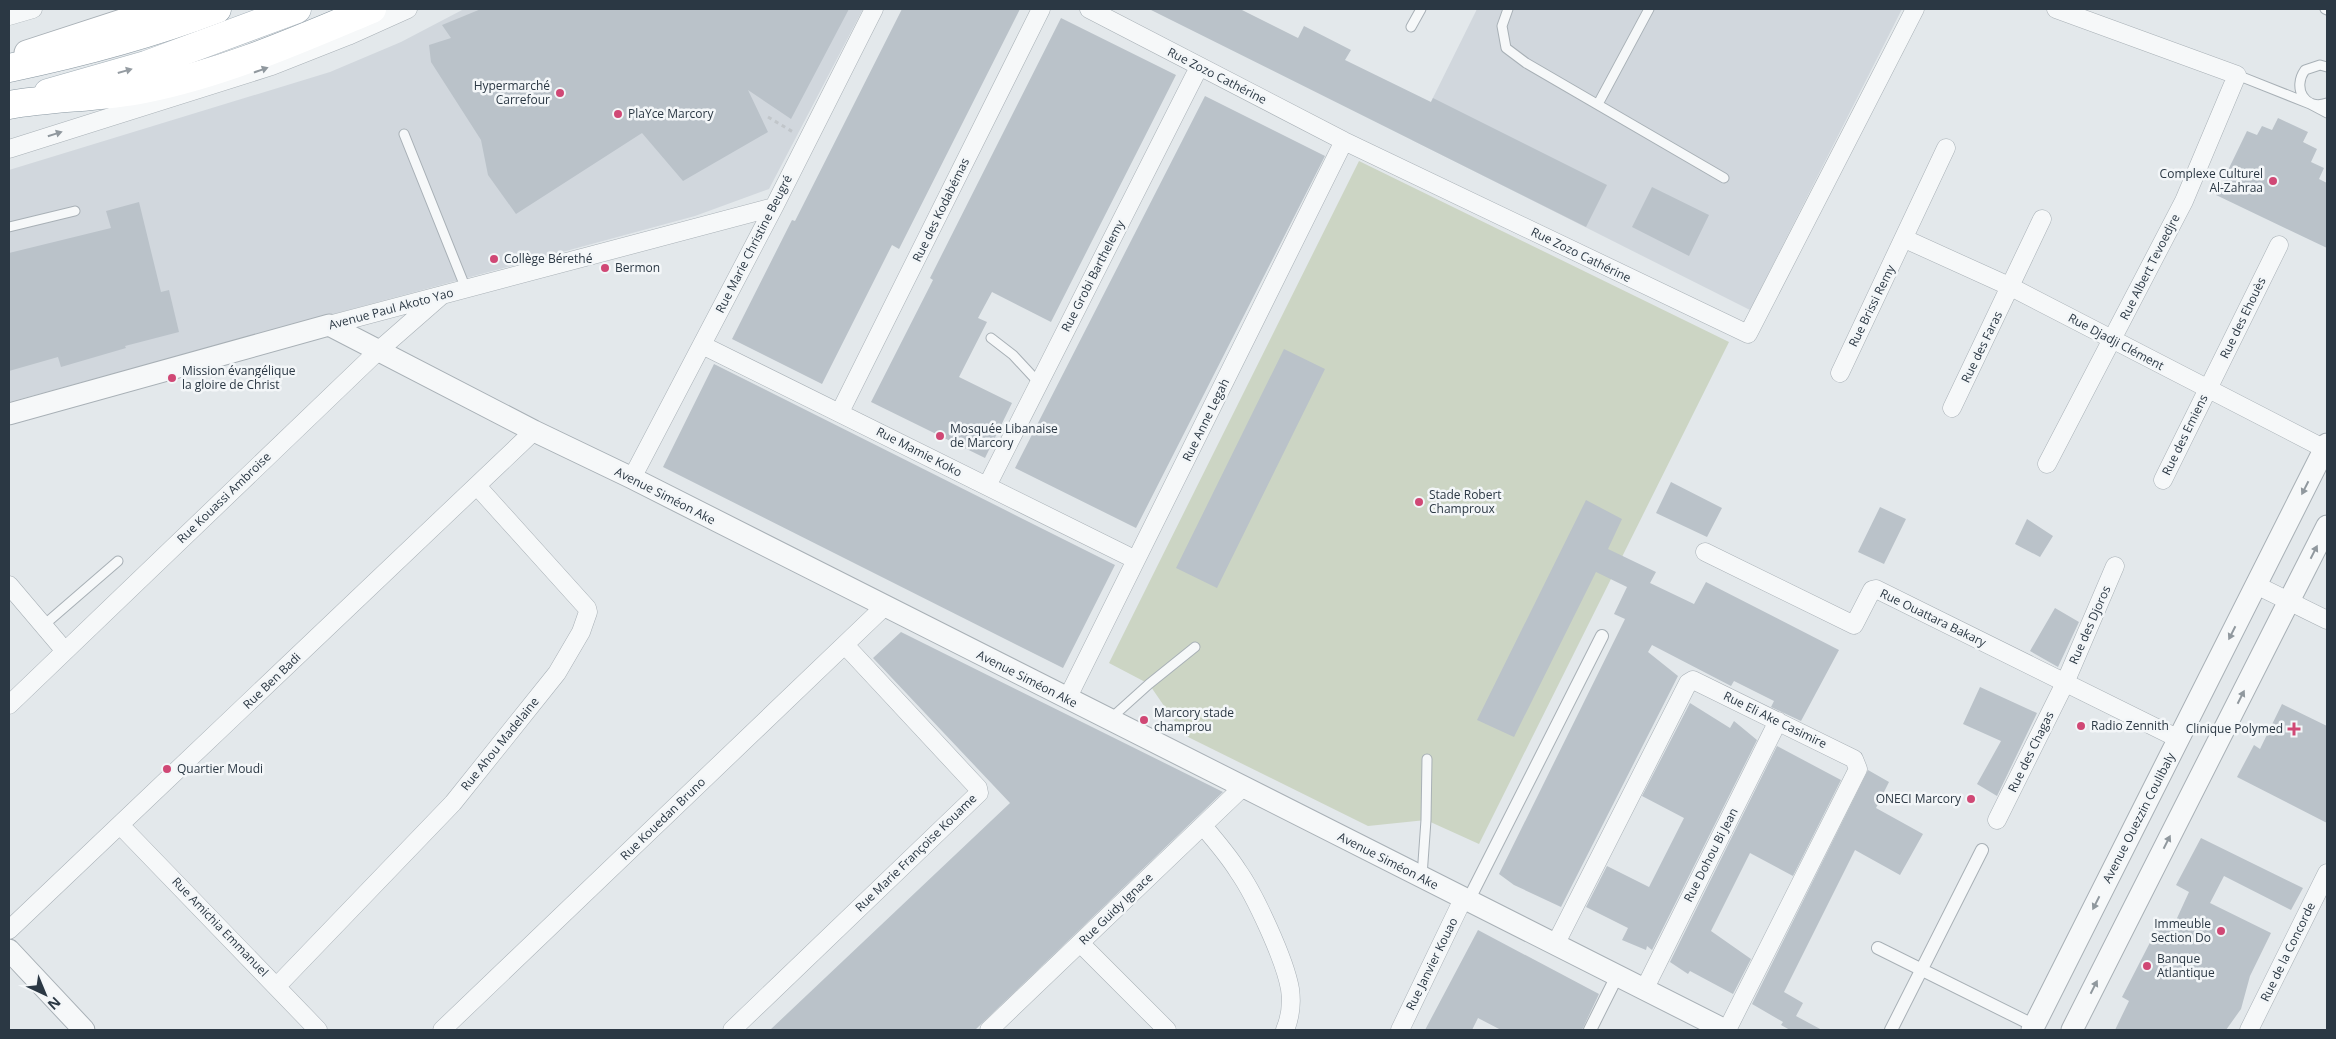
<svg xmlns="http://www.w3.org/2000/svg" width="2336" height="1039" font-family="'Open Sans',sans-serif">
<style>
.built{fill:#d1d7dd}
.green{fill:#ccd5c4}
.building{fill:#bac2c9}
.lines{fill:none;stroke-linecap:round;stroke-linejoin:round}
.service-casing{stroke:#a8b0b6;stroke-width:11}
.pedestrian-casing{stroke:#a8b0b6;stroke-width:14}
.minor-casing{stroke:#a8b0b6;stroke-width:19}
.tertiary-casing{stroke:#a8b0b6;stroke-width:23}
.secondary-casing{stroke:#a8b0b6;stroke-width:27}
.primary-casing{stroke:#a2aeb7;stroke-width:29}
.trunk-casing{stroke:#8a98a2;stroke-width:29}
.path{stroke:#c1c6ca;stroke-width:3;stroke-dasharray:4 4;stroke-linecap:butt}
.service{stroke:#f6f8f9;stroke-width:9}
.pedestrian{stroke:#f6f8f9;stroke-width:12}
.minor{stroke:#f6f8f9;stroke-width:18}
.tertiary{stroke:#f6f8f9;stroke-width:21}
.secondary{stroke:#fff;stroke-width:25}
.primary{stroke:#fff;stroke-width:28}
.trunk{stroke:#fff;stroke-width:28}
.oneway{fill:#90989e}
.oneway2{fill:#959ca2}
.poi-dot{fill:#d04875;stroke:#f3f6f8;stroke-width:2}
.labels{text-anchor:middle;stroke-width:5;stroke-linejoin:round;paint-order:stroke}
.street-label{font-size:12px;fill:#2b3844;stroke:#f3f6f8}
.poi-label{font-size:12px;fill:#2b3844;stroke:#f3f6f8;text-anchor:start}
</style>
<rect width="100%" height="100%" fill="#e3e8eb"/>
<path class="built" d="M464,9H863L769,189L695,216L9,402V170L330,72L401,42Z
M1477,9H1902L1750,310L1412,140Z"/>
<path class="green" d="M1359,161L1729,342L1479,844L1426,820L1368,826L1184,735L1149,684L1109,663Z"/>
<path class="building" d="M481,9H849L791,119L748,90L768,132L683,181L642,133L516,214L488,175L481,140L431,62L429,45L451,38L442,25Z
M902,9H1020L899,249L892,245L822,384L732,339L792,220L795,221Z
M1149,9H1240L1298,38L1304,26L1351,50L1345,60L1431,102L1433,98L1607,185L1586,227Z
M1061,18L1176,75L1051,322L992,292L978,318L987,322L959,377L1012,403L985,458L871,402L933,280L930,278Z
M1205,96L1325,156L1136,528L1015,468Z
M2278,118L2308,132L2303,142L2317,149L2311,162L2324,168L2319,179L2327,183V248L2216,195L2247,131L2257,135L2262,126L2272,130Z
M1652,187L1709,215L1689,256L1632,227Z
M139,202L161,292L169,290L179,332L125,346L126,348L61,367L58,357L9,371V253L111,228L106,211Z
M1284,349L1325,369L1217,588L1176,568Z
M714,364L1115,565L1063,668L663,467Z
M1671,482L1722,508L1707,537L1656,513Z
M1586,500L1622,519L1608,549L1656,572L1650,583L1694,604L1706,582L1839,650L1801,721L1771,707L1774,701L1734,681L1731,686L1652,645L1648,652L1678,676L1561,907L1514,885L1499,874L1625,619L1614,614L1627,587L1596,572L1514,737L1477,720Z
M1880,507L1906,519L1884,564L1858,552Z
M2027,519L2053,536L2040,557L2015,544Z
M2055,608L2079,622L2058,667L2030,651Z
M901,632L1223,792L975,1030H770L1010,803L873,658Z
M1980,687L2037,713L1997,796L1977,784L2001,741L1963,724Z
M1690,703L1730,728L1734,721L1757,740L1652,950L1647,946L1646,950L1622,940L1628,928L1586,907L1607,866L1649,887L1684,818L1642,796Z
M2282,704L2327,726V823L2237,777L2254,745L2260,749Z
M1777,746L1841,780L1793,876L1750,853L1711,931L1751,959L1733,994L1690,971L1688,974L1670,962Z
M1868,770L1889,782L1876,808L1923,834L1900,875L1855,850L1784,992L1803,1003L1796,1016L1822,1030H1790L1781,1025L1783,1022L1752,1004Z
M2201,838L2303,888L2291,910L2224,876L2210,903L2271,933L2250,976L2241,1009L2226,1030H2115L2129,1001L2122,997L2160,923L2172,929L2189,892L2176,885Z
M1478,930L1599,994L1582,1030H1501L1478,1018L1472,1030H1425Z"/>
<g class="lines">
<g class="service-casing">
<path id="service" d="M1508,9L1502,26L1506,48L1526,63L1724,178
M2325,9L2327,10
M1411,27L1421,9
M2327,67L2320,65L2305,70C2292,88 2305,111 2327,103
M2237,75L2310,104L2327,113
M1598,104L1649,9
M404,134L466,289
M9,227L75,211
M991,338L1013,355L1039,383
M44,625L118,561
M1109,720L1149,684L1195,647
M1422,876L1426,820L1427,759"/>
</g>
<g class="pedestrian-casing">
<path id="pedestrian" d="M1468,901L1602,636
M1878,948L2035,1026
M1590,1030L1617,976
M1891,1030L1982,850"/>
</g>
<g class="minor-casing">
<path id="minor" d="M1089,9L1344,141L1748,334L1915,9
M9,16L33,9
M9,149L272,66L348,36L408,9
M1905,239L2011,287L2325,449
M329,325L774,207
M702,345L1136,560
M1840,373L1946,148
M1952,408L2042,219
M840,412L1041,9
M2047,464L2184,201L2237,75L2056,9
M632,478L774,207L874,9
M2163,480L2279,245
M987,486L1199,67
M1705,552L1854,625L1872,590L1876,589L2179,739
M9,585L65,651
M2256,585L2327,620
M1067,699L1344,141
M9,705L378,351L442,295
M1997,820L2065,683L2115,566
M120,825L318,1030
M1203,826C1215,840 1228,855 1238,871C1255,895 1285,960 1290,989C1292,1003 1290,1018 1285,1030
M9,930L534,431
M1080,943L1167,1030
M1555,945L1688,683L1693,680L1854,759L1858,769L1727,1030
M277,986L453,803L557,673L581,632L588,612L587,608L477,486
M1644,990L1778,721
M442,1030L884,607
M732,1030L979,793L978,788L845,645
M989,1030L1243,787
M1400,1030L1463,899
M2249,1030L2327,873"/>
</g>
<g class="tertiary-casing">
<path id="tertiary" d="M9,414L329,325L534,431L632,478L1725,1030
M9,950L84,1030
M2032,1030L2327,444
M2072,1030L2327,526"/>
</g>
<g class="secondary-casing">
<path id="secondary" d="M27,53L162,9"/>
</g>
<g class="primary-casing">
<path id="primary" d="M48,93L146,65L297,9"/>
</g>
<g class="trunk-casing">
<path id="trunk" d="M9,68C81,53 149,35 217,9
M9,105C53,97 100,98 144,89C224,73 298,40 372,9"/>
</g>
<path class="path" d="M768,117L793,132"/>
<use href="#service" class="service"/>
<use href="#pedestrian" class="pedestrian"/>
<use href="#minor" class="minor"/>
<use href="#tertiary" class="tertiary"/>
<use href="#secondary" class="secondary"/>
<use href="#primary" class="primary"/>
<use href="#trunk" class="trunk"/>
</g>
<defs><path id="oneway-solid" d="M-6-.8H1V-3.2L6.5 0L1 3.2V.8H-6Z" transform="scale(1.25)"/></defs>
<g class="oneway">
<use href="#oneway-solid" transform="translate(261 70) rotate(-19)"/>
<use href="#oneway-solid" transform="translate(55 134) rotate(-17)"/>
<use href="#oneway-solid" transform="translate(2305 488) rotate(117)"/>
<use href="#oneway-solid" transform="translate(2314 552) rotate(-63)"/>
<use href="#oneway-solid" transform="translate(2232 633) rotate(117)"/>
<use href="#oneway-solid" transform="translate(2241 697) rotate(-63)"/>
<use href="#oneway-solid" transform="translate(2167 842) rotate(-63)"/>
<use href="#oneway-solid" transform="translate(2096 903) rotate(117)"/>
<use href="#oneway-solid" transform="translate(2094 987) rotate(-63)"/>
</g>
<use class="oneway2" href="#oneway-solid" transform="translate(125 71) rotate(-16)"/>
<g class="poi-dot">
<circle cx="560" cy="93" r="5"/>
<circle cx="618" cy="114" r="5"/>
<circle cx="2273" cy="181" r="5"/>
<circle cx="494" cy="259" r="5"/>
<circle cx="605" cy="268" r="5"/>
<circle cx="172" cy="378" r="5"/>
<circle cx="940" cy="436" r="5"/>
<circle cx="1419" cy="502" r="5"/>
<circle cx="1144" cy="720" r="5"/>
<circle cx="2081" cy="726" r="5"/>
<path d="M2291.5 721.5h5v5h5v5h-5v5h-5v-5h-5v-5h5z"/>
<circle cx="167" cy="769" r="5"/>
<circle cx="1971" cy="799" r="5"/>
<circle cx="2221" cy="931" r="5"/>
<circle cx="2147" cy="966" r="5"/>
</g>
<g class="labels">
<g class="street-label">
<text transform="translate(1217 76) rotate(27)" y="4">Rue Zozo Cathérine</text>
<text transform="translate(941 210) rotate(-64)" y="4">Rue des Kodabémas</text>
<text transform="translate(754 244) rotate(-63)" y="4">Rue Marie Christine Beugré</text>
<text transform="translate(1581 255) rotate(26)" y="4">Rue Zozo Cathérine</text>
<text transform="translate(2150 267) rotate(-63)" y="4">Rue Albert Tevoedjre</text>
<text transform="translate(1093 276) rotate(-63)" y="4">Rue Grobi Barthelemy</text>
<text transform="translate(1872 306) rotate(-64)" y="4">Rue Brissi Remy</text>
<text transform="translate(391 309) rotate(-15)" y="4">Avenue Paul Akoto Yao</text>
<text transform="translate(2243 318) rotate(-64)" y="4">Rue des Ehouès</text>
<text transform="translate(2116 342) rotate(28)" y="4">Rue Djadji Clément</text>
<text transform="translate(1982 347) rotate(-64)" y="4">Rue des Faras</text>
<text transform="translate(1206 420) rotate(-64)" y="4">Rue Anne Legah</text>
<text transform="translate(2185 435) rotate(-64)" y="4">Rue des Emiens</text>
<text transform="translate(919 452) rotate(27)" y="4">Rue Mamie Koko</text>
<text transform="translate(665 496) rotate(27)" y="4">Avenue Siméon Ake</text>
<text transform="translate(224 498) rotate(-44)" y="4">Rue Kouassi Ambroise</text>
<text transform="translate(1933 618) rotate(26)" y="4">Rue Ouattara Bakary</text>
<text transform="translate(2090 625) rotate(-66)" y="4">Rue des Djoros</text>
<text transform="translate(1027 679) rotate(27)" y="4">Avenue Siméon Ake</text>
<text transform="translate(272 681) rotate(-44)" y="4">Rue Ben Badi</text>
<text transform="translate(1775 720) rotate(26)" y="4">Rue Eli Ake Casimire</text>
<text transform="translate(500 744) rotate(-51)" y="4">Rue Ahou Madelaine</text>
<text transform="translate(2031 752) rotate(-64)" y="4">Rue des Chagas</text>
<text transform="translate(2139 818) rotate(-63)" y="4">Avenue Ouezzin Coulibaly</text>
<text transform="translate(663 819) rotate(-44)" y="4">Rue Kouedan Bruno</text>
<text transform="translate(916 853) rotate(-44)" y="4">Rue Marie Françoise Kouame</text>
<text transform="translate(1711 855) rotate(-63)" y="4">Rue Dohou Bi Jean</text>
<text transform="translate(1388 861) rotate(27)" y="4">Avenue Siméon Ake</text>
<text transform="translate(1116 909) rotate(-44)" y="4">Rue Guidy Ignace</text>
<text transform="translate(220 927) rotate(46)" y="4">Rue Amichia Emmanuel</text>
<text transform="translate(2288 952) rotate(-64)" y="4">Rue de la Concorde</text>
<text transform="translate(1432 964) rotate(-64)" y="4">Rue Janvier Kouao</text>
</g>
<g class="poi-label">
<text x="550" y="90" text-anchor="end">Hypermarché<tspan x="550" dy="14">Carrefour</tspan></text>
<text x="628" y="118">PlaYce Marcory</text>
<text x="2263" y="178" text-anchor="end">Complexe Culturel<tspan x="2263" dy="14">Al-Zahraa</tspan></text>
<text x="504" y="263">Collège Bérethé</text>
<text x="615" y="272">Bermon</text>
<text x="182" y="375">Mission évangélique<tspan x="182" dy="14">la gloire de Christ</tspan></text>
<text x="950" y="433">Mosquée Libanaise<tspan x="950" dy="14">de Marcory</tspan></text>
<text x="1429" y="499">Stade Robert<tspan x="1429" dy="14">Champroux</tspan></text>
<text x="1154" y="717">Marcory stade<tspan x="1154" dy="14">champrou</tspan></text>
<text x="2091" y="730">Radio Zennith</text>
<text x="2283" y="733" text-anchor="end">Clinique Polymed</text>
<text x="177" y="773">Quartier Moudi</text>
<text x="1961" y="803" text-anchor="end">ONECI Marcory</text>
<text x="2211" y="928" text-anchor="end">Immeuble<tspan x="2211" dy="14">Section Do</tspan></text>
<text x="2157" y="963">Banque<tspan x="2157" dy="14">Atlantique</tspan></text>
</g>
</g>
<rect width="2336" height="1039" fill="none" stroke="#2b3844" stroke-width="20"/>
<g transform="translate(45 994) rotate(136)" stroke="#f3f6f8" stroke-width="4" paint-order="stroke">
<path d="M0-4L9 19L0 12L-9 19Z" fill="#2b3844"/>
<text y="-8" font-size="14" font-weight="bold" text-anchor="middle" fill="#2b3844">N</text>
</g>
</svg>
